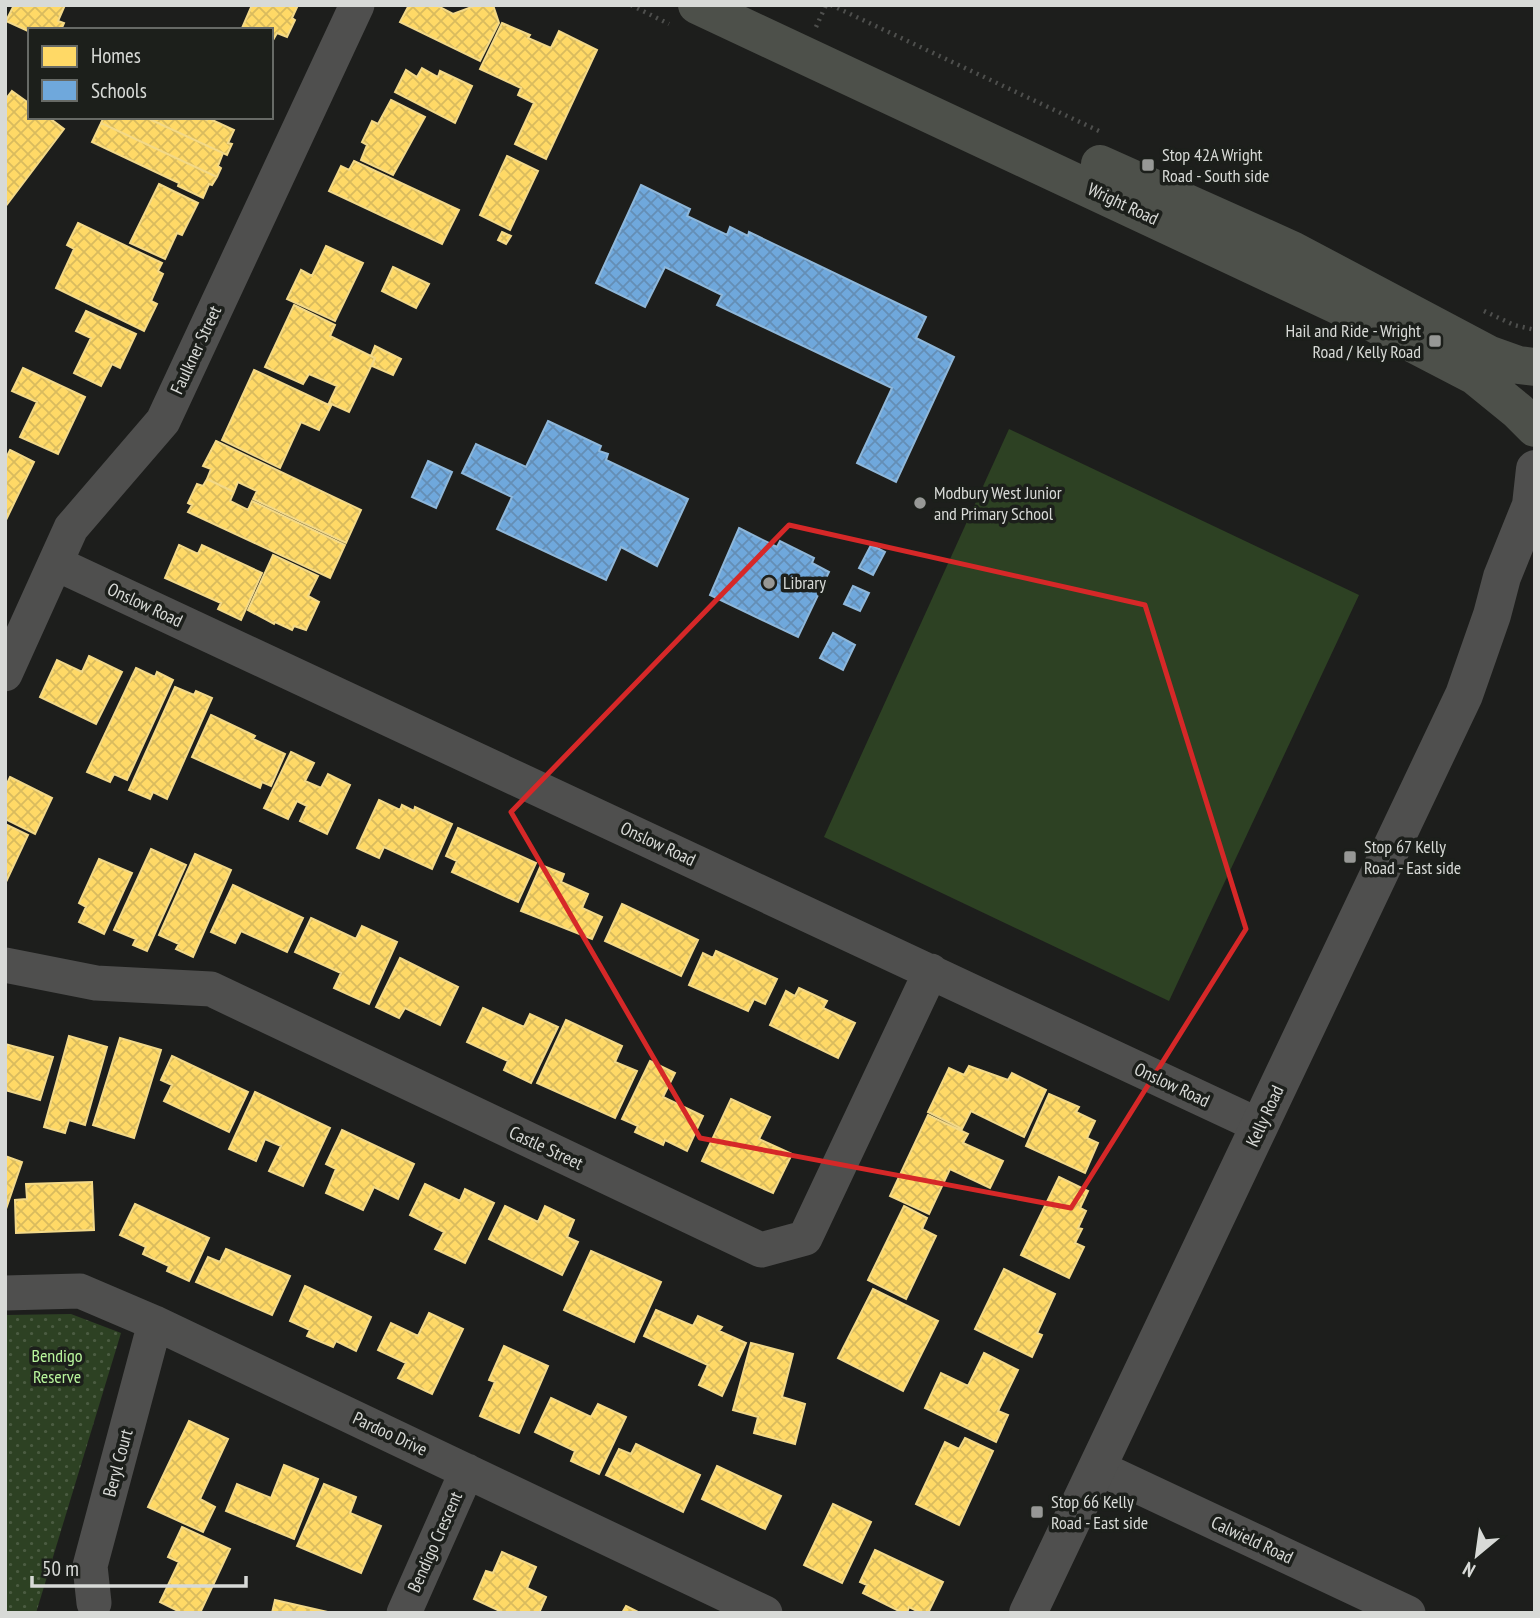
<svg xmlns="http://www.w3.org/2000/svg" width="1540" height="1618" font-family="'PT Sans Narrow',sans-serif">
<style>
.grass{fill:#2d4123}
.park{fill:url(#park-dots)}
.homes{fill:url(#homes-cross-hatch);stroke:#f3d988;stroke-width:2}
.schools{fill:url(#schools-cross-hatch);stroke:#8eb7da;stroke-width:2}
.lines{fill:none;stroke-linecap:round;stroke-linejoin:round}
.path{stroke:#4e4f4d;stroke-width:4.5;stroke-dasharray:2 5;stroke-linecap:butt}
.minor{stroke:#4f4f4e;stroke-width:35}
.tertiary{stroke:#4f4f4e;stroke-width:38}
.secondary{stroke:#4d504a;stroke-width:38}
.marked{fill:none;stroke:#d62828;stroke-width:5;stroke-linejoin:round}
.poi-dot{fill:#979896;stroke:#1c1f1b;stroke-width:2.5}
.labels{text-anchor:middle;stroke-width:7;stroke-linejoin:round;paint-order:stroke}
.poi-label{font-size:18px;fill:#d8dad7;stroke:#1c1f1b;text-anchor:start}
.street-label{font-size:18px;fill:#d8dad7;stroke:#1c1f1b}
.park-label{font-size:18px;fill:#b9f69d;stroke:#1c1f1b}
</style>
<defs>
<pattern id="park-dots" width="8" height="8" patternUnits="userSpaceOnUse" patternTransform="scale(1.75)"><rect width="8" height="8" fill="#2d4123"/><path d="M2 2h.1M6 6h.1" fill="none" stroke="#4b5c42" stroke-width="1.8" stroke-linecap="round"/></pattern>
<pattern id="homes-cross-hatch" width="8" height="8" patternUnits="userSpaceOnUse" patternTransform="scale(1.75)"><rect width="8" height="8" fill="#ffd966"/><path d="M0 0l8 8M0 8l8-8" fill="none" stroke="#d9bb5e"/></pattern>
<pattern id="schools-cross-hatch" width="8" height="8" patternUnits="userSpaceOnUse" patternTransform="scale(1.75)"><rect width="8" height="8" fill="#6fa8dc"/><path d="M0 0l8 8M0 8l8-8" fill="none" stroke="#648eb5"/></pattern>
</defs>
<rect width="100%" height="100%" fill="#1d1e1c"/>
<path class="grass" d="M1009,429L1359,595L1169,1001L824,837Z"/>
<path class="park" d="M71,1314L121,1333L36,1613H5V1315Z"/>
<path class="homes" d="M14,5H65L58,21L64,23L61,30H30V32L6,21Z
M252,5H298L292,18L295,20L287,37L277,33L272,42L271,30L242,28Z
M409,5H436L453,14L477,5H493L499,23L480,61L400,22Z
M502,23L530,35L528,38L551,48L559,31L597,50L546,159L515,144L534,103L518,95L521,88L480,69Z
M422,68L438,77L440,71L472,86L455,123L395,92L406,70L417,77Z
M12,91L30,104V117H48L64,129L5,207V100Z
M391,100L425,117L393,175L361,160L367,145L362,142L372,121L378,124Z
M104,117H145L223,153L218,166L221,168L217,177L101,123Z
M145,117H200L207,120L208,118L234,130L228,143L232,144L227,155Z
M101,123L217,177L212,185L209,184L203,198L178,186L179,183L92,142Z
M507,156L538,171L510,230L480,215Z
M354,161L459,210L442,244L329,191L341,166L349,170Z
M159,184L198,203L182,235L177,233L165,259L130,243Z
M78,223L162,263L158,271L163,274L151,301L157,304L144,331L56,288L74,249L67,245Z
M502,232L511,236L506,244L498,240Z
M326,246L363,263L335,321L287,299L301,270L312,276Z
M393,267L429,284L416,308L382,291Z
M294,305L335,325L330,336L375,358L349,412L329,403L337,386L309,374L303,384L265,367Z
M86,311L136,334L120,368L112,364L101,386L74,373L91,338L76,331Z
M375,346L401,359L393,375L372,366L375,358L371,356Z
M23,368L85,397L58,454L20,437L37,402L12,391Z
M254,370L331,406L319,430L301,422L280,468L222,440Z
M216,441L361,510L346,543L253,499L257,491L238,482L234,492L207,479L211,469L203,466Z
M10,450L34,462L5,522V460Z
M207,479L234,492L230,501L248,510L252,501L345,545L330,578L188,512L192,505L188,503L197,484L203,486Z
M179,545L198,554L202,545L262,573L241,620L218,609L221,603L165,578Z
M273,555L318,576L308,596L319,602L306,630L294,626L292,630L275,622L274,624L248,610Z
M89,656L122,672L96,724L40,697L57,660L82,672Z
M136,668L155,677L157,672L173,680L127,780L114,774L110,782L87,772Z
M175,687L194,695L196,691L212,698L167,799L153,792L150,799L129,790Z
M211,715L255,736L253,739L285,754L271,786L262,782L260,788L192,757Z
M291,752L314,763L305,781L321,788L328,774L350,785L327,834L300,821L307,806L297,801L288,819L264,808Z
M10,777L52,798L35,834L5,819V788Z
M379,800L400,810L402,805L414,811L415,807L452,824L432,869L384,847L379,858L357,848Z
M5,824L28,835L5,884Z
M458,828L536,863L518,902L452,872L457,861L446,856Z
M151,849L186,865L147,951L133,945L136,939L114,930Z
M195,854L231,870L193,957L176,949L179,944L159,935Z
M99,859L132,873L104,934L79,922L86,907L79,903Z
M541,865L564,874L561,882L588,894L582,908L602,917L592,939L521,911Z
M233,885L303,918L287,952L241,931L235,943L211,932Z
M622,904L698,940L681,976L605,941Z
M311,918L356,939L362,926L397,942L369,1004L334,988L341,973L295,952Z
M716,951L777,979L765,1004L754,999L748,1011L689,985L703,953L713,958Z
M400,958L458,987L440,1025L405,1008L399,1018L376,1007Z
M799,988L827,1001L823,1008L855,1023L838,1058L770,1025L786,991L795,996Z
M483,1008L524,1027L530,1014L558,1027L531,1083L504,1070L508,1061L467,1042Z
M566,1020L622,1046L615,1062L637,1071L615,1118L537,1083Z
M69,1036L107,1047L85,1125L69,1120L65,1133L44,1127Z
M120,1038L161,1050L134,1138L93,1125Z
M5,1044L53,1057L40,1100L5,1090Z
M172,1056L248,1092L229,1132L164,1101L172,1085L161,1080Z
M650,1061L675,1073L663,1097L703,1116L687,1151L665,1140L663,1145L635,1132L638,1126L622,1119Z
M969,1066L1008,1080L1012,1073L1046,1090L1024,1137L971,1111L962,1129L928,1112L949,1068L964,1075Z
M255,1092L330,1128L303,1186L269,1171L281,1146L265,1139L256,1161L229,1149Z
M1049,1094L1079,1107L1076,1112L1095,1121L1087,1138L1098,1143L1085,1173L1026,1146Z
M731,1099L770,1117L759,1139L792,1154L773,1193L702,1161Z
M928,1115L968,1134L963,1143L1003,1161L990,1188L950,1169L929,1214L890,1196Z
M342,1130L414,1164L398,1199L374,1187L363,1210L326,1193L336,1169L326,1164Z
M5,1156L22,1162L5,1212Z
M1059,1177L1088,1191L1080,1208L1086,1211L1078,1228L1082,1229L1075,1243L1084,1247L1069,1278L1021,1255Z
M92,1182L94,1230L16,1233L15,1200L27,1199L26,1184Z
M425,1184L460,1201L465,1189L494,1203L465,1263L435,1249L444,1232L410,1215Z
M135,1204L209,1238L189,1281L167,1271L169,1266L143,1254L146,1247L120,1235Z
M505,1206L538,1222L545,1206L574,1220L567,1237L578,1242L562,1275L489,1239Z
M904,1206L927,1218L922,1229L936,1236L906,1299L868,1280Z
M226,1249L290,1276L272,1315L196,1282L208,1257L220,1262Z
M591,1251L661,1282L634,1342L564,1310Z
M1004,1269L1055,1294L1037,1333L1042,1335L1032,1357L975,1329Z
M305,1286L371,1317L356,1351L336,1341L333,1347L307,1336L310,1330L290,1321Z
M873,1289L938,1321L903,1391L838,1358Z
M656,1310L693,1326L698,1316L722,1327L719,1331L746,1343L722,1396L699,1385L708,1365L644,1336Z
M429,1313L463,1329L432,1394L398,1378L406,1363L378,1350L391,1323L418,1336Z
M751,1343L793,1354L782,1397L805,1404L795,1444L754,1433L758,1417L733,1410Z
M504,1346L548,1366L519,1433L480,1416L495,1382L489,1380Z
M984,1353L1018,1370L998,1411L1008,1415L996,1442L925,1408L941,1373L968,1386Z
M551,1398L591,1417L598,1404L626,1417L599,1474L571,1461L575,1451L535,1432Z
M189,1421L228,1439L200,1499L215,1507L203,1532L148,1507Z
M965,1438L993,1451L959,1525L916,1504L945,1442L959,1449Z
M636,1444L700,1475L683,1512L606,1475L619,1449L631,1454Z
M284,1465L318,1479L294,1539L226,1511L237,1484L271,1498Z
M717,1466L781,1496L765,1529L702,1499Z
M324,1484L356,1497L350,1513L381,1526L361,1573L297,1546Z
M833,1504L871,1522L842,1583L804,1565Z
M182,1527L230,1549L200,1613H182L160,1602L179,1562L168,1557Z
M875,1550L943,1582L928,1613H921L909,1607L907,1613H903L863,1593L867,1585L860,1582Z
M502,1552L536,1567L527,1588L546,1597L539,1613H504L474,1599L486,1571L493,1573Z
M275,1600L332,1613H272Z
M626,1606L640,1613H622Z"/>
<path class="schools" d="M641,185L690,209L687,216L727,235L730,227L748,236L749,232L926,317L916,338L954,357L896,482L857,463L892,388L717,305L722,295L665,267L645,307L596,283Z
M548,421L601,446L599,451L608,454L606,460L688,499L657,566L621,547L606,580L497,529L512,497L462,473L476,444L526,467Z
M428,461L452,472L436,508L412,497Z
M739,528L777,547L780,541L814,558L812,563L829,572L798,637L710,595Z
M871,545L885,552L873,575L859,568Z
M853,586L869,593L860,611L844,604Z
M833,633L855,645L843,670L820,658Z"/>
<g class="lines">
<path class="path" d="M631,5L669,24
M831,5L1099,131
M816,27L826,5
M1484,311L1514,325L1535,330"/>
<path class="minor" d="M57,564L1260,1126
M5,674L71,528L163,421L357,5
M5,965L96,983L211,989L761,1250L805,1238L931,971
M5,1293L80,1291L155,1323L765,1613
M1097,1467L1408,1613
M94,1603L90,1566L155,1323
M404,1613L467,1471"/>
<path class="tertiary" d="M1028,1613L1464,695L1492,615L1502,577L1531,505L1535,469"/>
<path class="secondary" d="M697,5L1350,311L1475,376L1518,411L1535,428
M1100,164L1292,250L1490,355L1518,365L1535,367"/>
</g>
<path class="marked" d="M789,525L1145,605L1246,929L1071,1208L700,1138L511,812Z"/>
<g class="poi-dot">
<rect x="1141" y="158" width="14" height="14" rx="3.5"/>
<rect x="1428" y="334" width="14" height="14" rx="3.5"/>
<circle cx="920" cy="503" r="7"/>
<circle cx="769" cy="583" r="7"/>
<rect x="1343" y="850" width="14" height="14" rx="3.5"/>
<rect x="1030" y="1505" width="14" height="14" rx="3.5"/>
</g>
<g class="labels">
<g class="poi-label">
<text x="1162" y="161">Stop 42A Wright<tspan x="1162" dy="21">Road - South side</tspan></text>
<text x="1421" y="337" text-anchor="end">Hail and Ride - Wright<tspan x="1421" dy="21">Road / Kelly Road</tspan></text>
<text x="934" y="499">Modbury West Junior<tspan x="934" dy="21">and Primary School</tspan></text>
<text x="783" y="589">Library</text>
<text x="1364" y="853">Stop 67 Kelly<tspan x="1364" dy="21">Road - East side</tspan></text>
<text x="1051" y="1508">Stop 66 Kelly<tspan x="1051" dy="21">Road - East side</tspan></text>
</g>
<g class="street-label">
<text transform="translate(1123 204) rotate(25)" y="6">Wright Road</text>
<text transform="translate(196 350) rotate(-65)" y="6">Faulkner Street</text>
<text transform="translate(145 605) rotate(25)" y="6">Onslow Road</text>
<text transform="translate(658 844) rotate(25)" y="6">Onslow Road</text>
<text transform="translate(1172 1085) rotate(25)" y="6">Onslow Road</text>
<text transform="translate(1265 1116) rotate(-65)" y="6">Kelly Road</text>
<text transform="translate(546 1148) rotate(25)" y="6">Castle Street</text>
<text transform="translate(390 1434) rotate(25)" y="6">Pardoo Drive</text>
<text transform="translate(118 1463) rotate(-75)" y="6">Beryl Court</text>
<text transform="translate(1252 1540) rotate(25)" y="6">Calwield Road</text>
<text transform="translate(435 1542) rotate(-66)" y="6">Bendigo Crescent</text>
</g>
<g class="park-label">
<text x="57" y="1362">Bendigo<tspan x="57" dy="21">Reserve</tspan></text>
</g>
</g>
<rect width="1540" height="1618" fill="none" stroke="#d8dad7" stroke-width="14"/>
<rect x="28" y="28" width="245" height="91" fill="#1c1f1b" stroke="#676a66" stroke-width="2"/>
<rect x="42" y="46" width="35" height="21" fill="#ffd966" stroke="#676a66" stroke-width="2"/>
<text x="91" y="63" font-size="21" fill="#d8dad7">Homes</text>
<rect x="42" y="80" width="35" height="21" fill="#6fa8dc" stroke="#676a66" stroke-width="2"/>
<text x="91" y="98" font-size="21" fill="#d8dad7">Schools</text>
<g transform="translate(1477 1555) rotate(209)" stroke="#1c1f1b" stroke-width="5" paint-order="stroke">
<path d="M0-5L12 26L0 18L-12 26Z" fill="#d8dad7"/>
<text y="-10" font-size="19" font-weight="bold" text-anchor="middle" fill="#d8dad7">N</text>
</g>
<path d="M32 1576v10h214v-10" fill="none" stroke="#d8dad7" stroke-width="3.5"/>
<text x="42" y="1576" font-size="21" fill="#d8dad7" stroke="#1c1f1b" stroke-width="5" paint-order="stroke">50 m</text>
</svg>
